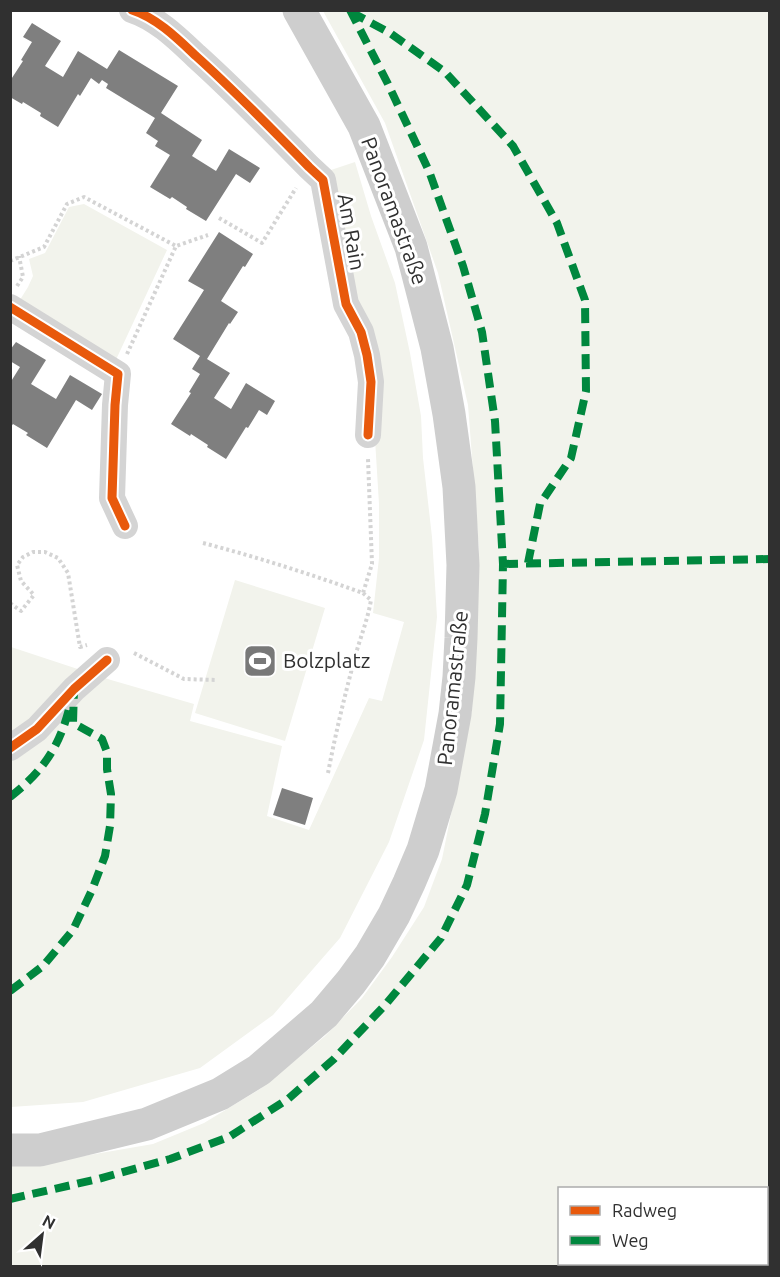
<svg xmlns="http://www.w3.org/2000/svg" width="780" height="1277" font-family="Ubuntu,sans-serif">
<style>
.green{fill:#f2f3ec;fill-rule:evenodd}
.building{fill:#7f7f7f}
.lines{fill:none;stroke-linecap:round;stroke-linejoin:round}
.path{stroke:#d4d4d4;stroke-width:4;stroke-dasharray:3 3;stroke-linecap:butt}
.minor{stroke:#d4d4d4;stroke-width:26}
.secondary{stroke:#cecece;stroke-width:33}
.quiet{stroke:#00873e;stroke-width:8;stroke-dasharray:15 8;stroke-linecap:butt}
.cycleway-casing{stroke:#fff;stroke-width:13}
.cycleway{stroke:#e8590c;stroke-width:9}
.labels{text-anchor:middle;stroke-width:6;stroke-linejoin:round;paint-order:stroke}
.street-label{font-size:21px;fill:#303030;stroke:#fff}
.poi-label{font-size:21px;fill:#303030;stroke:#fff;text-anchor:start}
</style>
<rect width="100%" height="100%" fill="#fff"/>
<path class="green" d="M323,11H769V1266H11V1164L66,1159L153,1144L204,1123L260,1089L325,1036L362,998L392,957L424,907L442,859L472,710L479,549L468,405L438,273L385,123ZM560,1188H766V1264H560Z
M355,162L371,216L395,283L410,353L421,416L423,458L432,537L437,617L424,740L389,842L340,938L273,1015L200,1068L83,1102L11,1107V647L111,680L194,704L190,721L282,746L267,816L309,830L369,698L382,701L404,622L373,613L379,558V504L373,407L349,283L331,170Z
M84,204L167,250L114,364L18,303L28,287L33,276L29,259L45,253L69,207Z
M235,580L325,608L285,741L195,713Z"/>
<path class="building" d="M32,23L61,41L45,66L63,77L78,51L107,69L119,50L178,86L161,113L202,140L192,156L216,171L229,149L260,168L250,183L236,174L206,221L186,209L187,207L172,197L170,199L150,187L170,155L155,146L158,141L146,133L155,118L106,88L108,84L102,80L99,84L91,78L80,96L78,94L58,127L40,116L41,113L23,102L22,104L10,97V81L23,61L21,60L32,42L23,37Z
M219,232L253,254L245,267L243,266L221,301L238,312L230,324L229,323L207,359L230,373L214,398L231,409L246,383L275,401L267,415L259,410L248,428L246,427L226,459L207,447L208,445L191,434L190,436L171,424L191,393L189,392L200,374L192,369L200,356L173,339L204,290L188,281Z
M16,342L46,360L31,384L56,399L70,375L102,394L92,410L76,400L47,448L26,435L28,433L13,424L10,428V383L20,367L10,361V350Z
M282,788L313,798L305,825L273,815Z"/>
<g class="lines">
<path class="path" d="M219,218L262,243L296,188
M10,261L44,247L67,204L84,197L176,246
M17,286L23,277L19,256
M127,354L176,246L208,235
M203,543C257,557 310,574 363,593L372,564L368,459
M10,603L21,611L34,595L21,581L17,565L23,557L33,552H45L58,558L68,573L80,647L87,645
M134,653L184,679L216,680
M328,773C336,731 346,690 357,650C362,633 368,618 371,600L363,593"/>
<path class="minor" d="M132,10C157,18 178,39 196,56C235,91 272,129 309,167L323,180L346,304L361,332L367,355L371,382L368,435
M10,307L118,374L115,405L112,498L125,526
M10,748L37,729L74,689L107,660"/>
<path class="secondary" d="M10,1150H40L147,1124L220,1094L259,1070L324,1014L351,982L370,956L394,915L409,883L423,850L441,790L455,714L459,677L461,638L463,565L459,487L449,414L437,348L411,247L364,126L299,10"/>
<path class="quiet" d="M351,12L390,33L445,72L513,146L557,223L585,300L586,391L571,458L540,504L528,563
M503,564L770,559
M10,797C42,772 59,748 69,709
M10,991L43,966L73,930L92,890L105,856L110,826L111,794L107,769V752L102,739L73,723L74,689
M10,1199L98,1179L170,1159L229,1137L288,1099L334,1059L386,1004L441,938L467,885L485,814L500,724L503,564L495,421L482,332L463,266L429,171L388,84L350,10"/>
<g class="cycleway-casing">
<path id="cycleway" d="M132,10C157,18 178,39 196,56C235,91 272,129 309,167L323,180L346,304L361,332L367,355L371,382L368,435
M10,307L118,374L115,405L112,498L125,526
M10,748L37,729L74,689L107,660"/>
</g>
<use href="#cycleway" class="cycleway"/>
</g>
<defs>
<g id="stadium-square" transform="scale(1.725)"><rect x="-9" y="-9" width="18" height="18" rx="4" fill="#787878" stroke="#fff"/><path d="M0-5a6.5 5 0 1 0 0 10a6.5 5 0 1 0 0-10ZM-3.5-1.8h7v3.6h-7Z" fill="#fff"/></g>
</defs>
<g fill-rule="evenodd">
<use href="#stadium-square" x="260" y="661"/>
</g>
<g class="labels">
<g class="street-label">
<text transform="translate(394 211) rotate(70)" y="7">Panoramastraße</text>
<text transform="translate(351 232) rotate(80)" y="7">Am Rain</text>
<text transform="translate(453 688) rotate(-84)" y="7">Panoramastraße</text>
</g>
<g class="poi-label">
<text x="283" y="668">Bolzplatz</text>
</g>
</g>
<rect width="780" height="1277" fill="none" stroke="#303030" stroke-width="24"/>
<rect x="558" y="1187" width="210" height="78" fill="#ffffff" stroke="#acacac" stroke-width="1.5"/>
<rect x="570" y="1206" width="30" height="9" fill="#e8590c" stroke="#acacac" stroke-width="1.5"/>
<text x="612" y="1217" font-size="18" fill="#303030">Radweg</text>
<rect x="570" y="1236" width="30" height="9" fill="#00873e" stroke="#acacac" stroke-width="1.5"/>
<text x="612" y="1247" font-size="18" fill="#303030">Weg</text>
<g transform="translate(42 1235) rotate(28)" stroke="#ffffff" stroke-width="4.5" paint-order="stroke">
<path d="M0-4.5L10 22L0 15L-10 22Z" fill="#303030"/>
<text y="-9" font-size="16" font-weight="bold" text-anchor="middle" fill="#303030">N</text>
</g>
</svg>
